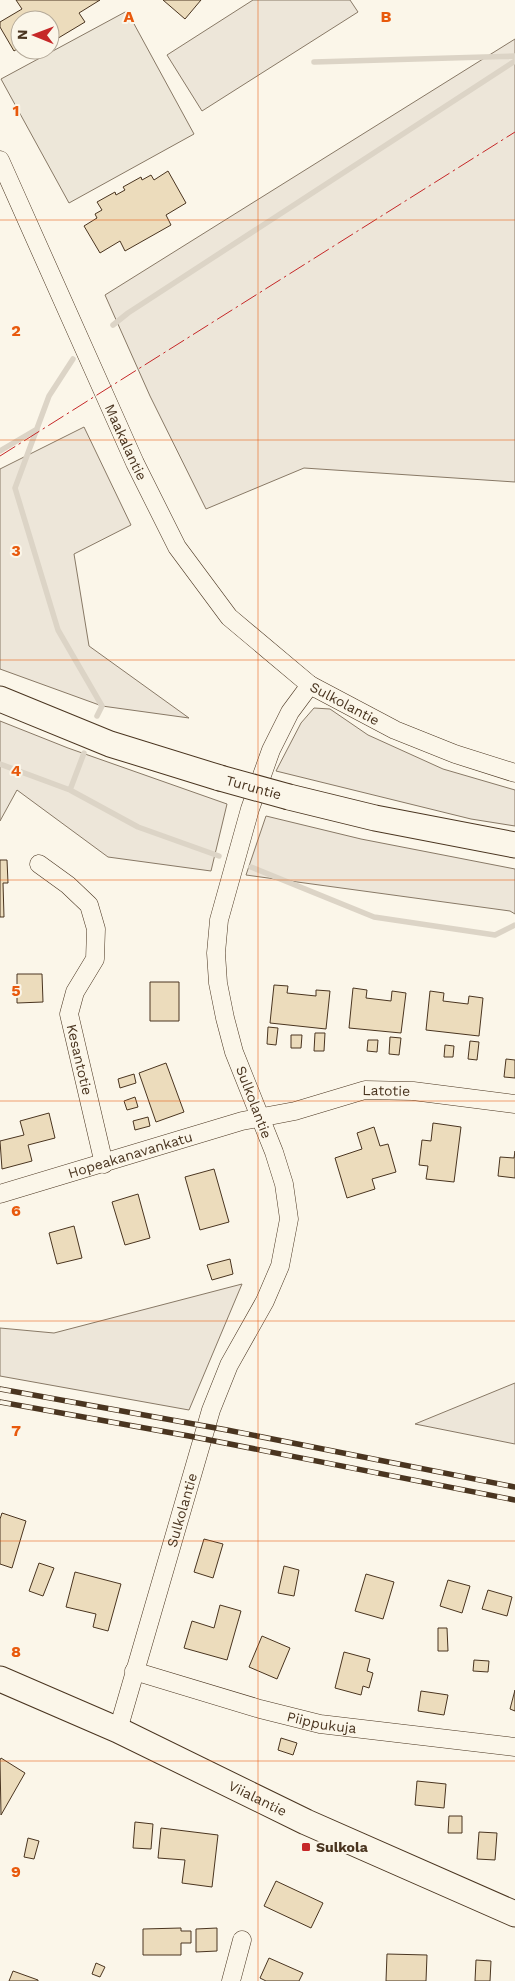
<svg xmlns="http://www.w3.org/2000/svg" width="515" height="1981" font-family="'Work Sans',sans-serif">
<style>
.green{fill:#ede6d9;stroke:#887966}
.parking{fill:#ede7d9;stroke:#887966}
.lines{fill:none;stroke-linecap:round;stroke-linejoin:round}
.stream{stroke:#dcd4c6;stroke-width:5.5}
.building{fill:#ecdcbc;stroke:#4a3520}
.street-casing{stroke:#4a3520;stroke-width:19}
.secondary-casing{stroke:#4a3520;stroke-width:27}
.street{stroke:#fbf6e9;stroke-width:18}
.secondary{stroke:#fbf6e9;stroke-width:25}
.rail-casing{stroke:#4a3520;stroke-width:5.5}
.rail{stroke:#fbf6e9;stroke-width:4;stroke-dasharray:11;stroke-linecap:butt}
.secondary-bridge-casing{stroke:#4a3520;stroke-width:27;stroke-linecap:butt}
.secondary-bridge{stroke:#fbf6e9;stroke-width:25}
.power{stroke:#c62828;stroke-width:1;stroke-dasharray:18 4 2.5 4;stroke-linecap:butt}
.grid{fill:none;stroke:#e8590c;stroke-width:1;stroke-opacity:0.55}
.poi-dot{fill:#c62828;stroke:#fbf6e9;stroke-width:2}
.labels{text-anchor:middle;stroke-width:4;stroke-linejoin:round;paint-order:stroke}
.street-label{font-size:14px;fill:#4a3520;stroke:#fbf6e9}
.poi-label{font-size:14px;font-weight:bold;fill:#4a3520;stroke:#fbf6e9;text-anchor:start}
.grid-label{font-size:16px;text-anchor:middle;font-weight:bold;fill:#e8590c;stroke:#fbf6e9;stroke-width:4;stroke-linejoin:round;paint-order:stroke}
</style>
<rect width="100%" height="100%" fill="#fbf6e9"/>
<path class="green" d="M253,0H350L358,12L202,111L167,55Z
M515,39V482L304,468L206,509L150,396L105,295Z
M84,427L131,525L74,554L89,646L189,718L102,706L0,669V469Z
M314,708L330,709L368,735L443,769L515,790V826L471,819L276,771L301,723Z
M0,721L68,748L227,804L211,871L108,857L17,790L0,821Z
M266,816L361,839L515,869V914L510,911L246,875Z
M242,1284L189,1410L0,1376V1328L54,1333Z
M515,1383V1444L415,1424Z"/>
<path class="parking" d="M127,11L194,134L69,203L1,79Z"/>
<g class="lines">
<path class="stream" d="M314,62L515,56
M113,325L128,313L515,61
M73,359L49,396L15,488L58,630L102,706L97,716
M0,451L37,429
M0,764L70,790L84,753
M70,790L138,827L219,856
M251,867L374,917L495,935L515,925"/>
</g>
<path class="building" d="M16,0H100L79,13L85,22L50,43V20H20V47L14,51L0,27V22L22,9Z
M163,0H201L185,19Z
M168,171L186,203L166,215L171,225L125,251L120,241L100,253L84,226L97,218L95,214L102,210L97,202L115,192L116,195L125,190L123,187L141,177L142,180L151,175L154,180Z
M0,860H7L8,883H3L4,917H0Z
M17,974H42L43,1002L17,1003Z
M150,982H179V1021H150Z
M274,985L288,986L287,993L316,996V990L330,991L326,1029L270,1023Z
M353,988L367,990L366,998L391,1001L392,991L406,993L401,1033L349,1028Z
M430,991L444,993L443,1001L468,1004L469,996L483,998L479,1036L426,1030Z
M268,1027L278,1028L276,1045L267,1044Z
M315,1033H325L324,1051H314Z
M291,1035H302L301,1048H291Z
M390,1037L401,1038L399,1055L389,1054Z
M368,1040H378L377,1052L367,1051Z
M470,1041L479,1042L477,1060L468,1059Z
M445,1045L454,1046L453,1057H444Z
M506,1059L515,1060V1078L504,1077Z
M166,1063L184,1112L156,1122L139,1073Z
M134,1074L136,1083L120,1088L118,1079Z
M135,1097L138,1107L127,1110L124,1101Z
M49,1113L55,1138L28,1145L32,1161L2,1169L0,1141L24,1135L20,1121Z
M148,1117L150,1126L135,1130L133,1121Z
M433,1123L461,1127L454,1182L426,1179L428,1166L419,1165L422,1140L431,1141Z
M374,1127L380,1146L388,1144L396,1172L372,1179L375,1189L347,1198L335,1158L362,1149L357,1133Z
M515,1151V1178L498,1176L500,1157L514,1158Z
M214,1169L229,1222L200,1230L185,1177Z
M138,1194L150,1238L125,1245L112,1202Z
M74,1226L82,1258L57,1264L49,1233Z
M230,1259L233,1274L212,1280L207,1265Z
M2,1513L26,1521L12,1568L0,1564V1519Z
M204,1539L223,1544L213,1578L194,1572Z
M39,1563L54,1568L43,1596L29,1591Z
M284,1566L299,1570L294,1596L278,1593Z
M75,1572L121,1584L108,1631L93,1627L96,1614L66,1607Z
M366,1574L394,1582L383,1619L355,1611Z
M448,1580L470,1586L462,1613L440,1606Z
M488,1590L512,1597L507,1616L482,1609Z
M220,1605L241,1611L227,1660L184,1648L192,1621L214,1628Z
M438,1628H447L448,1651H438Z
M262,1636L290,1648L277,1679L249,1667Z
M344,1652L370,1659L367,1671L373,1673L369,1688L363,1686L361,1695L335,1688Z
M474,1660L489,1661L488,1672L473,1671Z
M515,1690V1711L510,1709Z
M421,1691L448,1695L444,1715L418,1711Z
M281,1738L297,1743L293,1755L278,1750Z
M1,1758L25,1773L1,1815L0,1760Z
M417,1781L446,1784L444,1808L415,1805Z
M449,1816H462V1833H448Z
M135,1822L153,1824L151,1849L133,1848Z
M161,1828L218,1835L212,1887L182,1883L185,1860L158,1858Z
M479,1832L497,1833L495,1860L477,1859Z
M28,1838L39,1841L34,1859L24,1857Z
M276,1881L323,1903L311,1928L264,1906Z
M181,1928V1931H191V1943H181V1955H143V1929Z
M217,1928V1951L196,1952V1929Z
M387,1954L427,1955L426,1981H386Z
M269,1958L303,1973L299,1981H266L260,1978Z
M476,1960L491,1961L490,1981H475Z
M96,1963L105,1967L100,1977L92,1974Z
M13,1971L38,1980V1981H9Z"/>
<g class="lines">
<g class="street-casing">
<g id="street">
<path id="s1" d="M0,160L135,463L177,547L229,617L310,685"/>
<path id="s2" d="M39,864L68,885L89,905L96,929L95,959L75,992L69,1014L104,1164"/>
<path id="s3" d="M0,1194L242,1121L295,1111L365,1090L413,1091L515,1104"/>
<path id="s4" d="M134,1671L260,1709L320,1724L515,1747"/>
<path id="s5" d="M118,1730L211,1410L229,1365L265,1301L280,1266L289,1219L284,1184L274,1152L234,1052L225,1018L218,983L216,953L219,920L250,809L271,750L290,712L310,685L395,730L455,754L515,773"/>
<path d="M231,1981L242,1940"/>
</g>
</g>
<g class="secondary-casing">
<g id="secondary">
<path d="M0,699L110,744L220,778"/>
<path d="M289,797L375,818L515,845"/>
<path id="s6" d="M0,1679L118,1730L306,1822L515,1914"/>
</g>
</g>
<use href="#street" class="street"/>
<use href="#secondary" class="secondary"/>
<g class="rail-casing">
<path id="rail" d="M0,1389L227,1430L515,1487
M0,1402L189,1436L515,1500"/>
</g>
<use href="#rail" class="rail"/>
<g class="secondary-bridge-casing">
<g id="secondary-bridge">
<path id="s7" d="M220,778L289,797"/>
</g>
</g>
<use href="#secondary-bridge" class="secondary-bridge"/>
<path class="power" d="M0,456L515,132"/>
</g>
<path class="grid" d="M258,0V1981M0,220H515M0,440H515M0,660H515M0,880H515M0,1101H515M0,1321H515M0,1541H515M0,1761H515"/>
<rect class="poi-dot" x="301" y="1842" width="10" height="10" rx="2.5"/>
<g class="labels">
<g class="street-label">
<text dy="5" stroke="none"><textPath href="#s1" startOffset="309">Maakalantie</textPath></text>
<text dy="5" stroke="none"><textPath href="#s5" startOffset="1145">Sulkolantie</textPath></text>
<text dy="5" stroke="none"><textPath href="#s7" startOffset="35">Turuntie</textPath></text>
<text dy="5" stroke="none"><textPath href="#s2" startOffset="228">Kesantotie</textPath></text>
<text dy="5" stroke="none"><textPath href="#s3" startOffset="401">Latotie</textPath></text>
<text transform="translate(254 1102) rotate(69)" y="5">Sulkolantie</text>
<text dy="5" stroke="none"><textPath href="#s3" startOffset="136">Hopeakanavankatu</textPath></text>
<text dy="5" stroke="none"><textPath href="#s5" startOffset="229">Sulkolantie</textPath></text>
<text dy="5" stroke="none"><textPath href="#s4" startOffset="195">Piippukuja</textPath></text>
<text dy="5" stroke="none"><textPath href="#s6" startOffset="284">Viialantie</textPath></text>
</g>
<g class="poi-label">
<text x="316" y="1852">Sulkola</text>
</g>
</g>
<g class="grid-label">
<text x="129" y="22">A</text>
<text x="386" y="22">B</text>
<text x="16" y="116">1</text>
<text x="16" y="336">2</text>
<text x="16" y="556">3</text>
<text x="16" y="776">4</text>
<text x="16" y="996">5</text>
<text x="16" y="1216">6</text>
<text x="16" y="1436">7</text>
<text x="16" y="1657">8</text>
<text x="16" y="1877">9</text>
</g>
<g transform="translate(35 35) rotate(271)"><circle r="24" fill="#fbf6e9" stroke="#b4a999"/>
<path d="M0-4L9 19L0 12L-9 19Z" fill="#c62828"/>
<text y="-8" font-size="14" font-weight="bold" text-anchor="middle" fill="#4a3520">N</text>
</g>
</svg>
